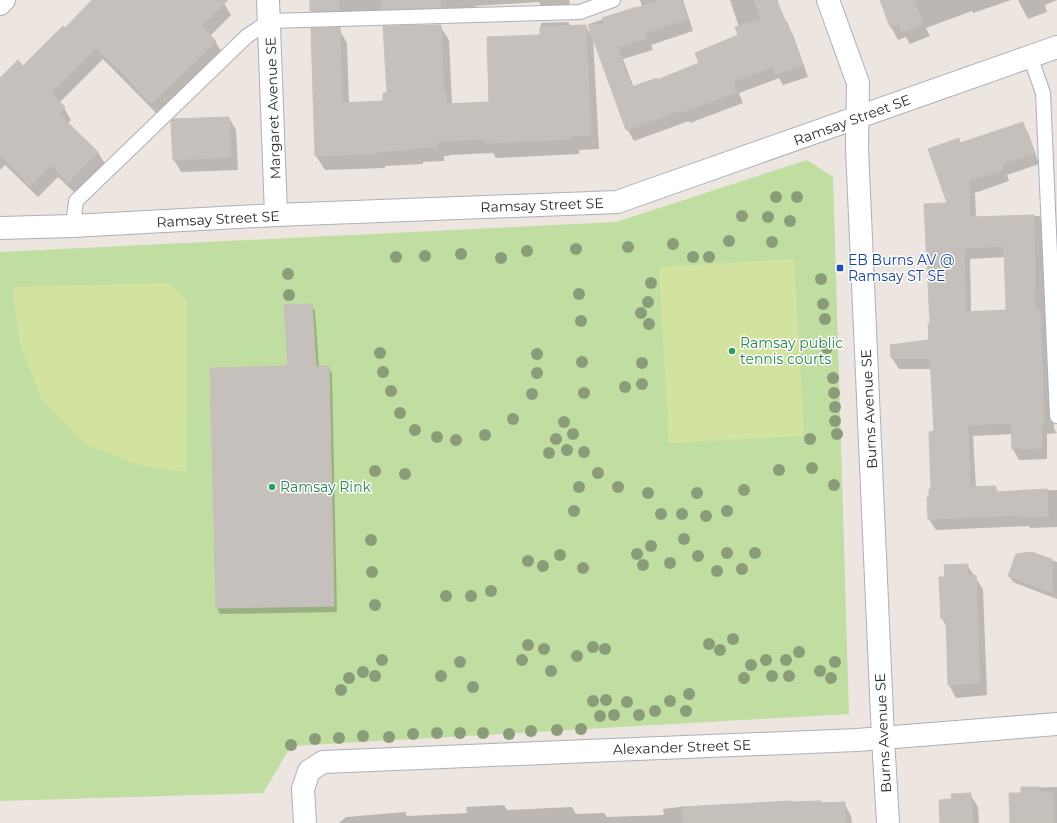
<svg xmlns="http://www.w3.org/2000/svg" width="1057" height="823" font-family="Montserrat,sans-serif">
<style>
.green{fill:#c0dda2}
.pitch{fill:#d1e39f}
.shadow{fill:#0003;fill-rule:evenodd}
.building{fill:#c5c0bb;stroke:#c7c0b9;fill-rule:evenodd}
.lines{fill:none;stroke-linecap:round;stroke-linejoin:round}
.lane-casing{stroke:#acb0b7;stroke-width:16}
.street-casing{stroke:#acb0b7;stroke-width:24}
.lane{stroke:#fff;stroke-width:14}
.street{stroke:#fff;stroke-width:22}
.tree{fill:#8b9d78}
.transit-dot{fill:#1a4fb4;stroke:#fff;stroke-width:1.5}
.leisure-dot{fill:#2e9e5b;stroke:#fff;stroke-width:1.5}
.labels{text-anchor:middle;stroke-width:3;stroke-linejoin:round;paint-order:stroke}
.street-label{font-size:14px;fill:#2c2c2c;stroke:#fff}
.transit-label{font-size:14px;fill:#164399;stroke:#fff;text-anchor:start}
.leisure-label{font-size:14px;fill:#27864d;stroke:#fff;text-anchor:start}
</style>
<rect width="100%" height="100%" fill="#ece5e0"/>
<path class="green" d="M807,160L833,177L849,714L291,746L263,793L0,801V252L616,222Z"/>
<path class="pitch" d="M794,259L804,436L669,443L659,267Z
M169,283L187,301L186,472L142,466L85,444L42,400L20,344L12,287Z"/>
<path class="shadow" d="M94,0H222L231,15L210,36L215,41L222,53L159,116L103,59L59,103L64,108L71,120L68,123L98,152L105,164L76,194L58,177L38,197L5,165L0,170V90L65,30Z
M311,0H569L571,14L546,15L539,2L475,6L476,11L318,22L311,11Z
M640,0H683L693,31L651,45L653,50L623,59L634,88L657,82L701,63L739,35V27L730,0H777L787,24L793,35L808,77L783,85L779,78L739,93L743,103L690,123L689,121L634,141L627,129L589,24L642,6Z
M881,0H1011L973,13L972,11L926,28L930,36L910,44L906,37L898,40L891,27Z
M1018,0H1057L1045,5L1047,12L1028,19Z
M568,22L572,29L585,25L593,38L599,149L579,150V154L496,158L493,153L449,155V156H444V161L423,162V164L385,166V168L325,170L316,156L339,29L347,43L349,104L385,102L388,94L440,26L449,40L452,105L490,103L541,36V23Z
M229,118L236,130L238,170L181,172L174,160Z
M1023,124L1029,135L1039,164L1007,175L1009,181L975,193L976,218L1039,216L1046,227L1054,429L1057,433L1047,434V459L1019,460L1013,449V434L973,436L976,488L995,487L998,493L1057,490V527L1030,528L1029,526L936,530L929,519L935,432L932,369H899L892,358L930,341L931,325L958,140L961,144ZM1006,257L1007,311L971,312L970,259Z
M311,305L315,311L319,367H328L332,373L337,612L220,614L217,607L289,367Z
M1030,553L1057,562V599L1013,582L1009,576Z
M967,565L983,589L987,695L956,698L949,685L947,628L942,618L946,578Z
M1057,787V823H1011L1022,794V788Z
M970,794L978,807L979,823H941L953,800Z
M791,802L792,803L820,802L822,804L844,803L851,816L852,823H339L346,817L405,812L407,816L467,813L466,807L504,805L507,810L572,807L576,814L604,813L607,817L664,815L663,809L687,806L688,808Z"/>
<path class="building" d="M92,0H228L201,26L216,41L151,104L130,82V81L96,48L51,93L65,107L59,114L98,152L68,183L51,165L30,186L0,155V78L18,60L23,66L63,26L65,28Z
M310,0H339V10L310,11Z
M382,0H440V8L382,9Z
M661,0H681L687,19L645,33L647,38L617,47L632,87L657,78V80L699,63L695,53L738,35L735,27L761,19L754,0H777L785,23L787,22L802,65L776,74L773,67L733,81L737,92L683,112L682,110L626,130L588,25L604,24L602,18L637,7V8Z
M880,0H914L923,24L902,32L899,24L890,27Z
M441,25L444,92H446L447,104L489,102L487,37L540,35V27L586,25L591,135L571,136V139L486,143V139L441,141V142H436L437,147L415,148V149L377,152V154L315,156L311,28L340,27L342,103L383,101V93H387L383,26Z
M229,117L231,157L173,160L171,121L173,119Z
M1023,122L1034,153L1002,164L1004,169L969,181L970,217L1034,215L1035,310H1040L1042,362L1044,423H1041L1042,448L1012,449L1011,423L968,425L970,487L996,486V492L1047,489L1048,516L1023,517V515L928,519L927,497H929V489H931L929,432L934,431L930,358H891L890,345L929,340L928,324H930L924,204L947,203L928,149L959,138L960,143ZM1004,246L1006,310L966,312L964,248Z
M312,304L316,366H329L334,606L216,608L210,368L288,366L284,305Z
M1031,552L1052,559L1053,593L1008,576L1016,554Z
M968,564V576L976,575L980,683L948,685L946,618L941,619L939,577H945L944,565Z
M1021,787H1040V792L1053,791L1054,823H1010L1009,793H1021Z
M971,793L973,823H940L939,800L952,799L951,794Z
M791,801V802L821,801V803L845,802L846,823H683L682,807Z"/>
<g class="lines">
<g class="lane-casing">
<path id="lane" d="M1030,56L1043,93L1057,416
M73,226L76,201L247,36L270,21L580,12L613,0"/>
</g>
<g class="street-casing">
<path id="street" d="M268,0L276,215
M828,0L858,83L857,148L883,738L888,823
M0,4L4,0
M0,228L73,226L276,215L617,202L1057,47
M305,823L303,789L309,771L323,762L857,740L1057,724"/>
</g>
<use href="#lane" class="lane"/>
<use href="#street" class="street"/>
</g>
<g class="tree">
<circle cx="776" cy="197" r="6"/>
<circle cx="797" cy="197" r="6"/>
<circle cx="742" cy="216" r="6"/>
<circle cx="768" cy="217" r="6"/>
<circle cx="790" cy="221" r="6"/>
<circle cx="729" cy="241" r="6"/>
<circle cx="772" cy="242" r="6"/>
<circle cx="673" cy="244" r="6"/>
<circle cx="628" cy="247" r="6"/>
<circle cx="576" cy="249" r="6"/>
<circle cx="527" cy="251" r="6"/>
<circle cx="461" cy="254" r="6"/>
<circle cx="425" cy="256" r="6"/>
<circle cx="396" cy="257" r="6"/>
<circle cx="693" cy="257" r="6"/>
<circle cx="709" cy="257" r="6"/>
<circle cx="501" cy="258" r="6"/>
<circle cx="288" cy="274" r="6"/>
<circle cx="821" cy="279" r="6"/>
<circle cx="651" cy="283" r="6"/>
<circle cx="579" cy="294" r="6"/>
<circle cx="289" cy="295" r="6"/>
<circle cx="648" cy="302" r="6"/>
<circle cx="823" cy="304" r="6"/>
<circle cx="641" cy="313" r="6"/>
<circle cx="825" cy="319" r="6"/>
<circle cx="581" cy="321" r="6"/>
<circle cx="649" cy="324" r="6"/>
<circle cx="827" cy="348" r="6"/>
<circle cx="380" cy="353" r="6"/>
<circle cx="537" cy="354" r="6"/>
<circle cx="582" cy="362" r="6"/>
<circle cx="642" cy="363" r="6"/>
<circle cx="383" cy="372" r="6"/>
<circle cx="537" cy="373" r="6"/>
<circle cx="833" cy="378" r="6"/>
<circle cx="642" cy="384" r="6"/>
<circle cx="625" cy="387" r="6"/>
<circle cx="391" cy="391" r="6"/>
<circle cx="584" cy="393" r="6"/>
<circle cx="834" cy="393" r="6"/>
<circle cx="532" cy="394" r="6"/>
<circle cx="835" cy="407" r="6"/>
<circle cx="400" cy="413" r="6"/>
<circle cx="513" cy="419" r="6"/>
<circle cx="835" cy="421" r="6"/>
<circle cx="564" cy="422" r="6"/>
<circle cx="415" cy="430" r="6"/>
<circle cx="573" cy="434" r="6"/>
<circle cx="837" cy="434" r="6"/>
<circle cx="485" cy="435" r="6"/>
<circle cx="437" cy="437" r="6"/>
<circle cx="556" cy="439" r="6"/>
<circle cx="810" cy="439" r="6"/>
<circle cx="456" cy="440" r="6"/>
<circle cx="567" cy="450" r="6"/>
<circle cx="584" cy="452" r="6"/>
<circle cx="549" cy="453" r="6"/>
<circle cx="812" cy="468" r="6"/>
<circle cx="779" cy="470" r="6"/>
<circle cx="375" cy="471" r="6"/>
<circle cx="598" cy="473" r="6"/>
<circle cx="405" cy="474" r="6"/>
<circle cx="834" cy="485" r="6"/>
<circle cx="579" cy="487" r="6"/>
<circle cx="618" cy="487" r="6"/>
<circle cx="744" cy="490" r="6"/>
<circle cx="648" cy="493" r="6"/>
<circle cx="697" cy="493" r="6"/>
<circle cx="574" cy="511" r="6"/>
<circle cx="727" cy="511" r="6"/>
<circle cx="661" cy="514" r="6"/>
<circle cx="682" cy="514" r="6"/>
<circle cx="706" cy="516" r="6"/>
<circle cx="684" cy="539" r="6"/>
<circle cx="371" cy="540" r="6"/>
<circle cx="651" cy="546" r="6"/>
<circle cx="727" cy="553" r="6"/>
<circle cx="755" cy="553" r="6"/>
<circle cx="637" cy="554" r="6"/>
<circle cx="560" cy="555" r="6"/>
<circle cx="698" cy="556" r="6"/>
<circle cx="528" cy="561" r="6"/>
<circle cx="670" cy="563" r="6"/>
<circle cx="643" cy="565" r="6"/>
<circle cx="543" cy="566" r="6"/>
<circle cx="583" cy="568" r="6"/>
<circle cx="742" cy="569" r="6"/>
<circle cx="717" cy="571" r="6"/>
<circle cx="372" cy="572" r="6"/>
<circle cx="491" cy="591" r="6"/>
<circle cx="446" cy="596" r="6"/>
<circle cx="471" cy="596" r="6"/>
<circle cx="375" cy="605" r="6"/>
<circle cx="733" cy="639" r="6"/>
<circle cx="709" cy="644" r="6"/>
<circle cx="528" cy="645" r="6"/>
<circle cx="593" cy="647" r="6"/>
<circle cx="544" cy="649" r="6"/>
<circle cx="605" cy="649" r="6"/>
<circle cx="720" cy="650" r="6"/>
<circle cx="799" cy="652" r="6"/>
<circle cx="577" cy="656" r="6"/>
<circle cx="382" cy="660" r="6"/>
<circle cx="522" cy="660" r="6"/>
<circle cx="766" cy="660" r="6"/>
<circle cx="786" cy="660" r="6"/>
<circle cx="460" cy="662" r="6"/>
<circle cx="835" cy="662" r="6"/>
<circle cx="751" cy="665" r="6"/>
<circle cx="551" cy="671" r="6"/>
<circle cx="820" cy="671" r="6"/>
<circle cx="363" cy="672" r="6"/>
<circle cx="375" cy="676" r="6"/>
<circle cx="441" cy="676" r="6"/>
<circle cx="772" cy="676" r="6"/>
<circle cx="789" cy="676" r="6"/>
<circle cx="349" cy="678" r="6"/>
<circle cx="744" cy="678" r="6"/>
<circle cx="831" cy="678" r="6"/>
<circle cx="473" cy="687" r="6"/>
<circle cx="341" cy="690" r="6"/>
<circle cx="689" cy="694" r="6"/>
<circle cx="606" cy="700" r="6"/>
<circle cx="593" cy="701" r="6"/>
<circle cx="670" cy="701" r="6"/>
<circle cx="627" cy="702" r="6"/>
<circle cx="655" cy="711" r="6"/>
<circle cx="686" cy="711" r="6"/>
<circle cx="614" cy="715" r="6"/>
<circle cx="639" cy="715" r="6"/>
<circle cx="600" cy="716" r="6"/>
<circle cx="581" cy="729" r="6"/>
<circle cx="557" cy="730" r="6"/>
<circle cx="531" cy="731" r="6"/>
<circle cx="437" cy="733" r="6"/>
<circle cx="460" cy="733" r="6"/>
<circle cx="483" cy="733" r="6"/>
<circle cx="413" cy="734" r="6"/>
<circle cx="509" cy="734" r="6"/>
<circle cx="363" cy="736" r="6"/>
<circle cx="389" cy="737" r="6"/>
<circle cx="339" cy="738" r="6"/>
<circle cx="315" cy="739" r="6"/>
<circle cx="291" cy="745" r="6"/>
</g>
<rect class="transit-dot" x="836" y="264" width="8" height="8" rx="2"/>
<g class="leisure-dot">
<circle cx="732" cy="351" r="4"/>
<circle cx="272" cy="487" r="4"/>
</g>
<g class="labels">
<g class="street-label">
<text transform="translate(273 108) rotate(-92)" y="5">Margaret Avenue SE</text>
<text transform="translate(852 120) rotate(-20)" y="5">Ramsay Street SE</text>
<text transform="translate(542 205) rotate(-2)" y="5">Ramsay Street SE</text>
<text transform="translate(218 219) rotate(-3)" y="5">Ramsay Street SE</text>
<text transform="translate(869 409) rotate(-93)" y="5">Burns Avenue SE</text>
<text transform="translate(883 733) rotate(-93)" y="5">Burns Avenue SE</text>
<text transform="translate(682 747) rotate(-2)" y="5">Alexander Street SE</text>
</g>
<g class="transit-label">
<text x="848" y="265">EB Burns AV @<tspan x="848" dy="16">Ramsay ST SE</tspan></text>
</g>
<g class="leisure-label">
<text x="740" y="348">Ramsay public<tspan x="740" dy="16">tennis courts</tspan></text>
<text x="280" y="492">Ramsay Rink</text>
</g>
</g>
</svg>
